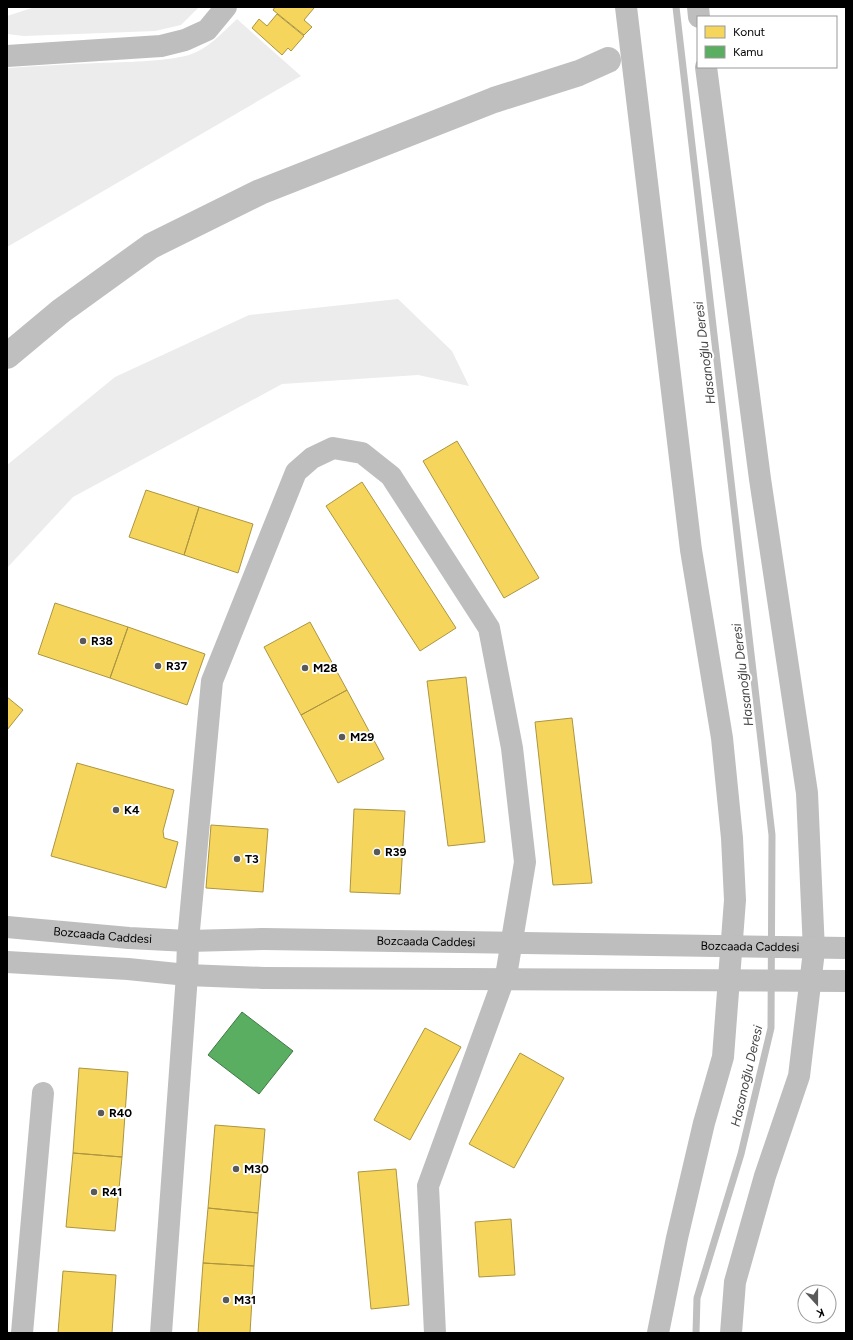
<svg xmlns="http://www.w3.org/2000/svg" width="853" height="1340" font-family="Figtree,sans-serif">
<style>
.green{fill:#ececec}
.homes{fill:#f6d55c;stroke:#ac9540}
.public{fill:#5aae61;stroke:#3f7a44}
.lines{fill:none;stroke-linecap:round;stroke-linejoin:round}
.stream{stroke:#bfbfbf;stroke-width:7}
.canal{stroke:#bfbfbf;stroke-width:26}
.minor{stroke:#bebebe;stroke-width:22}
.minor-bridge{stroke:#bebebe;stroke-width:22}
.poi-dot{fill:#595959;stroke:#fff;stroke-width:1.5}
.labels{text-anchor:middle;stroke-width:4;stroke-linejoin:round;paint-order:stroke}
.poi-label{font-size:12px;font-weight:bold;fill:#000;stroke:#fff;text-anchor:start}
.street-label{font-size:12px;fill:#000;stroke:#fff}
.water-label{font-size:13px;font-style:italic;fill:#444;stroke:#fff}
</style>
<rect width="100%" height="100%" fill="#fff"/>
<path class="green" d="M35,7H199L181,25L155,31L24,36L7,34V16Z
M237,19L301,76L7,247V68C37,66 68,64 98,63C125,62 163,62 189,55C208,49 223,32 237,19Z
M398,299L452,351L469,386L418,375L282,384L73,497L7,568V465L115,377L249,315Z"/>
<path class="homes" d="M275,7H313L314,8L304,20L312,27L304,35L273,10Z
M277,14L304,36L291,51L288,48L282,55L252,28L259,19L267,26Z
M457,441L539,578L504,598L423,461Z
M362,482L456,628L420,651L326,506Z
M146,490L199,507L184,555L129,537Z
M199,507L253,524L238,573L184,555Z
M55,603L128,627L110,678L38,654Z
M310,622L347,690L301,715L264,647Z
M128,627L205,654L187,705L110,678Z
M466,677L485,842L448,846L427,681Z
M347,690L384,759L338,783L301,715Z
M7,697L23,710L7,730Z
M572,718L592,883L553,885L535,722Z
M77,763L174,790L163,831L164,838L178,842L166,888L51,856Z
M354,809L405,811L400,894L350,892Z
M211,825L268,829L263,892L206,888Z
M425,1028L461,1047L410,1140L374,1120Z
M520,1053L564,1078L514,1168L469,1144Z
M79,1068L128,1072L122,1157L73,1153Z
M215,1125L265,1129L258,1213L208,1208Z
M73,1153L122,1157L115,1231L66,1227Z
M396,1169L409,1305L371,1309L358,1172Z
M208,1208L258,1213L254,1266L203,1263Z
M511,1219L515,1275L479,1277L475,1222Z
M203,1263L254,1266L250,1333H198Z
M63,1271L116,1275L112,1333H58Z"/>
<path class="public" d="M242,1012L293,1051L259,1094L208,1055Z"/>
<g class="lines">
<path class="stream" d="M676,7L772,835L771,1028L741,1154L697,1298L696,1333"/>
<path class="canal" d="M7,356L61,311L151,246L260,192L494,100L579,73L608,60"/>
<g class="minor">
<path d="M626,7L691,550L722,738L732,838L735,900L723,1057L704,1123L677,1238L658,1333"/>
<path d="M698,7L699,17"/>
<path d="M7,56L161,46L185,40L207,30L226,7"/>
<path d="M706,67L760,479L807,793L814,951L799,1076L765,1176L735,1282L731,1333"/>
<path id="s1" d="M7,927L129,938L188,941L263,939"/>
<path d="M7,962L128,969L187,975L264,978"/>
<path d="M22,1333L43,1093"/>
<path d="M161,1333L187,975L188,941L212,681L296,472L312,458L333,448L362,453L391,476L489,628L512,748L525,862L507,970L428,1186L435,1333"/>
</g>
<g class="minor-bridge">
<path id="s2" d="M263,939L846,948"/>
<path d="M264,978L846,981"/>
</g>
</g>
<g class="poi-dot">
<circle cx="83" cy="641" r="4"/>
<circle cx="158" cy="666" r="4"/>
<circle cx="305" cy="668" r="4"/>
<circle cx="342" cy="737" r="4"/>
<circle cx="116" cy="810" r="4"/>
<circle cx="377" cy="852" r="4"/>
<circle cx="237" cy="859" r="4"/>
<circle cx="101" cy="1113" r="4"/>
<circle cx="236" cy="1169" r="4"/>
<circle cx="94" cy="1192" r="4"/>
<circle cx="226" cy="1300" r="4"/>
</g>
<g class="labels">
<g class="poi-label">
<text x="91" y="645">R38</text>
<text x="166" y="670">R37</text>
<text x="313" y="672">M28</text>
<text x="350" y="741">M29</text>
<text x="124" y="814">K4</text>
<text x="385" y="856">R39</text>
<text x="245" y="863">T3</text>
<text x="109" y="1117">R40</text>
<text x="244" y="1173">M30</text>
<text x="102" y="1196">R41</text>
<text x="234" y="1304">M31</text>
</g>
<g class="street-label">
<text dy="4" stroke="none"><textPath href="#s1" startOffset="96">Bozcaada Caddesi</textPath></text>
<text dy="4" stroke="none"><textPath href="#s2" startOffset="163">Bozcaada Caddesi</textPath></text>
<text dy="4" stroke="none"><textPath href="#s2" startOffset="487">Bozcaada Caddesi</textPath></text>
</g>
<g class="water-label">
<text transform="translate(704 353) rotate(-97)" y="5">Hasanoğlu Deresi</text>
<text transform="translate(742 675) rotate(-97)" y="5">Hasanoğlu Deresi</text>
<text transform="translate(746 1076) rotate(-77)" y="5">Hasanoğlu Deresi</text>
</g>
</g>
<rect width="853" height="1340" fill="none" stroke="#000000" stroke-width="16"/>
<rect x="697" y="16" width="140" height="52" fill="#ffffff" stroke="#999999"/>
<rect x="705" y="26" width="20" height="12" fill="#f6d55c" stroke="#999999"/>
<text x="733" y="36" font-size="12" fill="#000000">Konut</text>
<rect x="705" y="46" width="20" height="12" fill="#5aae61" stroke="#999999"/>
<text x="733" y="56" font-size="12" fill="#000000">Kamu</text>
<g transform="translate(817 1304) rotate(159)"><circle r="19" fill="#ffffff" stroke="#999999"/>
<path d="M0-3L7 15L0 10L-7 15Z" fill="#595959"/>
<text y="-6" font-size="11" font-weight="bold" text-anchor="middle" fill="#000000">K</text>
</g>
</svg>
